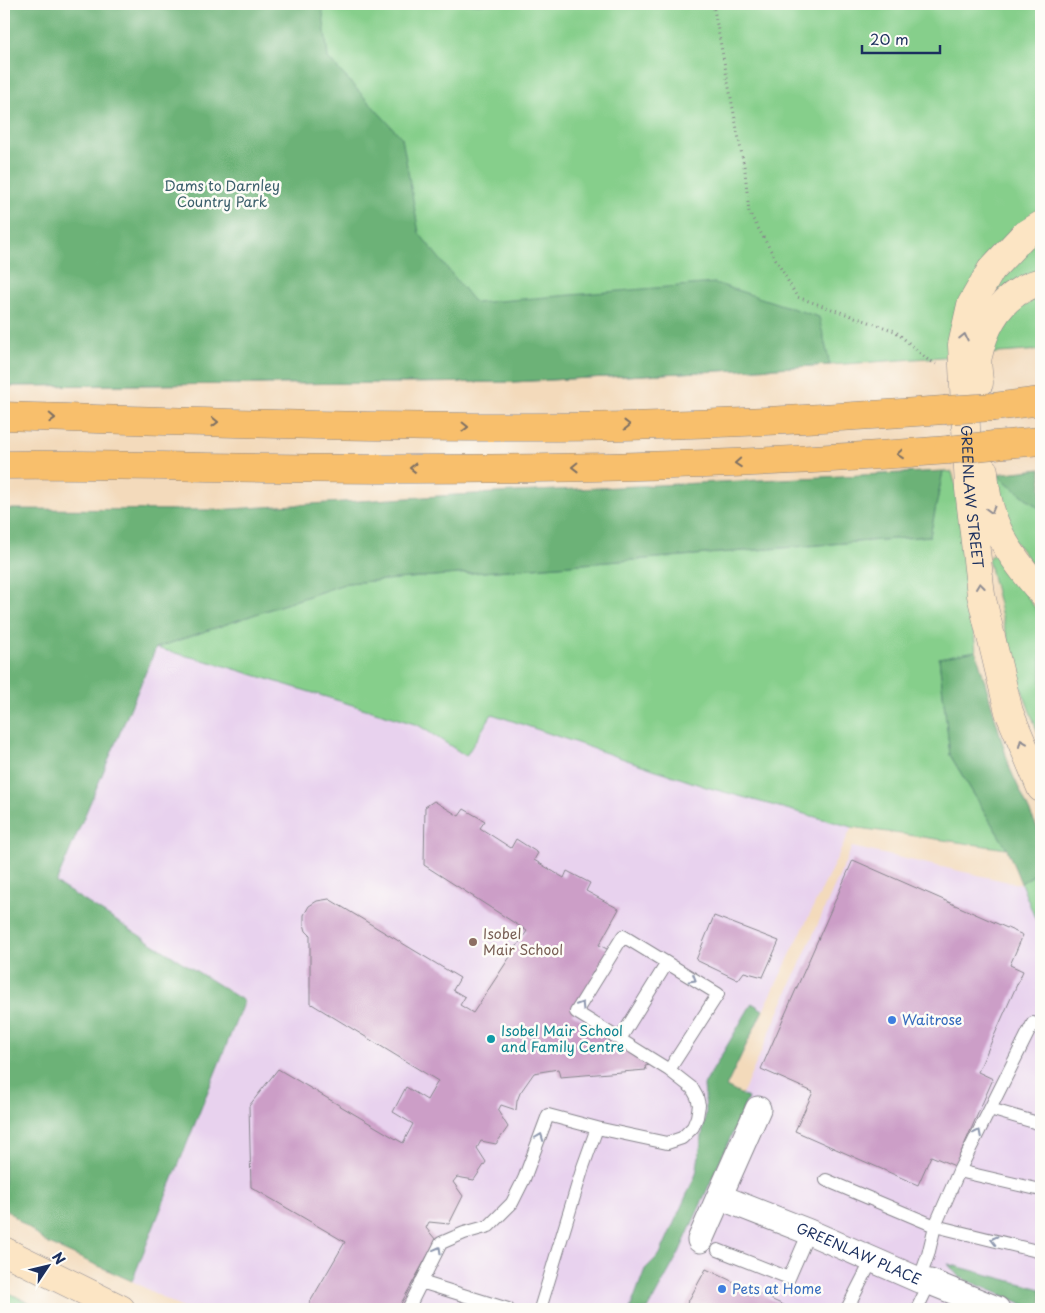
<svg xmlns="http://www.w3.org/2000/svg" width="1045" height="1313" font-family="'Playpen Sans',sans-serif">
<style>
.built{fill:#e8d2ee}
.green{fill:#86cf8b;stroke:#507f74}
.forest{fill:#6cb277;stroke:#44706a}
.building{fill:#cc9ec7}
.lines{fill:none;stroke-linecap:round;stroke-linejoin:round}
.lane-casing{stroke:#87848c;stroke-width:14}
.street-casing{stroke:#87848c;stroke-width:27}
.secondary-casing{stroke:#87848c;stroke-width:29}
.highway-casing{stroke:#87848c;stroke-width:29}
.path{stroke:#87848c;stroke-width:3;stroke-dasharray:1 4;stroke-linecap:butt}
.lane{stroke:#fff;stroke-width:12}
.street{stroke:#fff;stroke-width:25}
.secondary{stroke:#fce5c4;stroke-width:28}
.highway{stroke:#f8bf6c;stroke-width:28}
.highway-bridge-casing{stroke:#87848c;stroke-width:29;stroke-linecap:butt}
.highway-bridge{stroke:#f8bf6c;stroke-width:28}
.oneway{stroke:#8c8a91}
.oneway2{stroke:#7e7064}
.oneway3{stroke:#8d97ae}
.education-dot{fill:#8d6e63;stroke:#fdfcf7;stroke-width:2}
.shop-dot{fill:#3f7fe0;stroke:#fdfcf7;stroke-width:2}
.culture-dot{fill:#0f9aa8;stroke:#fdfcf7;stroke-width:2}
.labels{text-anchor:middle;stroke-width:5;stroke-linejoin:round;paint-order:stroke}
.park-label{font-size:14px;fill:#3b5f6c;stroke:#fdfcf7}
.street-label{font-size:14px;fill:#1b2f5e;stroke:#fdfcf7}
.education-label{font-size:14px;fill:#785e54;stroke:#fdfcf7;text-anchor:start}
.shop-label{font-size:14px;fill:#366cbe;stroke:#fdfcf7;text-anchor:start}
.culture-label{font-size:14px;fill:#0d838f;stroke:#fdfcf7;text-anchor:start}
</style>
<rect width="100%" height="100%" fill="#fdfcf7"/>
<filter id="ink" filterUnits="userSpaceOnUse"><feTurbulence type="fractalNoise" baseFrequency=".02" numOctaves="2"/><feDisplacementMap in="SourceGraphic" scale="10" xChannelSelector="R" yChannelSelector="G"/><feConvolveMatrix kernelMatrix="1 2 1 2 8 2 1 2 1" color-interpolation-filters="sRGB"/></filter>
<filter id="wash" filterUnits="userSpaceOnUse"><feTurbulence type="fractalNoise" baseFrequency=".0096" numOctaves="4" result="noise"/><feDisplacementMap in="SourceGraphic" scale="20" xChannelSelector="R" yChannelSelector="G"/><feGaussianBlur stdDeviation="1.12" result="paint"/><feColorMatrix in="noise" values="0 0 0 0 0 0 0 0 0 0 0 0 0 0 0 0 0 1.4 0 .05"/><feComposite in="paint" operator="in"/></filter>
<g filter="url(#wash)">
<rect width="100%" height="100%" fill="#f3dabb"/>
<path class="built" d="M156,648L218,664L418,725L466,756L492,714L706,787L852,827L720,1100L726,1114L645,1309H184L132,1281L244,1001L55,883Z
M852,847L1027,886L1041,908V1309H647Z"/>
<path class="green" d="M4,4H1041V350L830,365L513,382L4,386Z
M943,471L952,472L958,495L976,651L939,658L950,755L1007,849L852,827L706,787L492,714L466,756L418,725L218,664L156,648L347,583L930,536Z
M996,474L1041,510V576L1009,534Z
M997,551L1041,617V741L1016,674L988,559Z
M1041,870V933L1021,883Z
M4,1290L40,1309H4Z"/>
<path class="forest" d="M4,4H322L328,58L402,138L419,233L475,303L715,283L819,317L830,365L513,382L4,386Z
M1041,469V510L996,474Z
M943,471L930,536L347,583L156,648L56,883L244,1001L132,1281L47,1243L4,1208V509L215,510L455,495Z
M976,651L1010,769L1041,836V870L1021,883L1007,849L950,755L939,658Z
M752,1003L763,1010L726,1087L748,1098L679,1253L648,1309H630L645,1269L660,1254L696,1174L706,1111L704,1085Z
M948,1264L1041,1289V1309H1035L959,1277Z"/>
<g id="blocks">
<path class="building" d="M434,801L459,816L464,809L485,821L480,828L511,848L516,839L538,853L534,860L564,878L567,871L590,883L586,891L619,909L599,945L609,950L572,1014L655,1064L645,1066L646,1070L560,1077L558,1069L534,1073L520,1093L517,1101L516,1110L501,1105L498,1111L508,1127L496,1144L481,1141L477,1148L486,1162L474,1180L457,1177L453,1182L463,1196L449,1224L429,1222L426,1228L436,1240L398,1309H306L345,1242L251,1187L249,1106L278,1069L403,1143L413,1124L393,1112L406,1087L427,1100L438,1081L310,1003V935L306,931L304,924V915L309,906L317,901L329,899L460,978L453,990L465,997L460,1005L473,1013L527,931L424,865L425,807Z
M853,860L1023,935L1010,965L1023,971L978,1072L993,1079L955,1166L931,1156L918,1185L795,1131L813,1092L761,1069Z
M714,916L779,941L763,977L744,972L738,980L696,960Z
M706,1269L792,1309H684Z"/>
</g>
</g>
<g filter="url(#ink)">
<use href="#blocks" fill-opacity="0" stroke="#87848c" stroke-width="1"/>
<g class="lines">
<g class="lane-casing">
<path id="lane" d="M1041,1027L1033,1023L959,1171L935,1226L1041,1252
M620,1039L667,963
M990,1109L1041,1124
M959,1171L1041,1190
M826,1180L935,1226L928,1255L919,1280
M718,1250L789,1278L809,1232
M421,1282L508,1309
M408,1309L441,1243L464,1233L489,1226L512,1203L524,1179L548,1115L597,1128
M540,1309L583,1167L597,1128L667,1143L682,1138L693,1127L697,1117L699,1105L697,1097L692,1088L669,1070L576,1012L623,936L718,994L669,1070
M847,1309L873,1258
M917,1309L930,1282"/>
</g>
<g class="street-casing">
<g id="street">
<path id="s1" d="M720,1197L809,1232L919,1280L930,1282L997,1309"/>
<path d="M700,1240L758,1109"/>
</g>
</g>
<g class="secondary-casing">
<g id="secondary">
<path id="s2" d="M1041,225L1023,236L991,270L971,305L962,345L969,489L981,595L1009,712L1041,788"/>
<path d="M979,383C979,375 976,364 978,356C986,321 1005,291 1041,282"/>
<path d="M984,471C987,524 1008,553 1041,592"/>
<path d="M4,1251L121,1309"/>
</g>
</g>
<g class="highway-casing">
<path id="highway" d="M994,407L1041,401
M4,416C169,421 334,427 500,427C648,428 796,421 944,410
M994,445L1041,441
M4,465C94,464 184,467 274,468C499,471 725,468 948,450"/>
</g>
<path class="path" d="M713,4L745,171L749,212L797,297L895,331L927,359L936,364"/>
<use href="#lane" class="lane"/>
<use href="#street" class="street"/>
<use href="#secondary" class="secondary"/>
<use href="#highway" class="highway"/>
<g class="highway-bridge-casing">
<path id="highway-bridge" d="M944,410L994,407
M948,450L994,445"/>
</g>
<use href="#highway-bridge" class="highway-bridge"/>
</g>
<defs><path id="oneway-chevron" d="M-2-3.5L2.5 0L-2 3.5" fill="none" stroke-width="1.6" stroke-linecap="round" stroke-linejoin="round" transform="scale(1.25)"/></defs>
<g class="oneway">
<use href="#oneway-chevron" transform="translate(964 337) rotate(-77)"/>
<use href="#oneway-chevron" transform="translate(991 510) rotate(74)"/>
<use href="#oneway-chevron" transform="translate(980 586) rotate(-97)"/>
<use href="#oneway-chevron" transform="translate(1022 743) rotate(-113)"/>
</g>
<g class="oneway2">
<use href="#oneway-chevron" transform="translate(52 418) rotate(2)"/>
<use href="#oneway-chevron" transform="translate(215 422) rotate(1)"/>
<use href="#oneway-chevron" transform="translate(627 425) rotate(-1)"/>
<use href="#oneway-chevron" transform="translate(465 427) rotate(1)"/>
<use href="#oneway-chevron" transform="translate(900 454) rotate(175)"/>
<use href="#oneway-chevron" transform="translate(738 463) rotate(176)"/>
<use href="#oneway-chevron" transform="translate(575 467) rotate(179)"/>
<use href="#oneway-chevron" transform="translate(413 468) rotate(180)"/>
</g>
<g class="oneway3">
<use href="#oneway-chevron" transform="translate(693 979) rotate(31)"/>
<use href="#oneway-chevron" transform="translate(581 1005) rotate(-58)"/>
<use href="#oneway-chevron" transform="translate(978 1133) rotate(-63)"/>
<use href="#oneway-chevron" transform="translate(540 1137) rotate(-69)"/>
<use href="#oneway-chevron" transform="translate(994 1240) rotate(-166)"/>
<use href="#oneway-chevron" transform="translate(438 1250) rotate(-61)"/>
</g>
</g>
<circle class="education-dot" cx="473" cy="942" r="5"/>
<g class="shop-dot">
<circle cx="892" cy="1020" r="5"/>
<circle cx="722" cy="1289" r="5"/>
</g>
<circle class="culture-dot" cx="491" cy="1039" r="5"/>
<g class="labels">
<g class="park-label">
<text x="222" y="191">Dams to Darnley<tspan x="222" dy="16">Country Park</tspan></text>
</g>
<g class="street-label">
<text dy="5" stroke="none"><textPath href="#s2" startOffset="301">GREENLAW STREET</textPath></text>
<text dy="5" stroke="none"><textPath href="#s1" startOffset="150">GREENLAW PLACE</textPath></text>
</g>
<g class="education-label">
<text x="483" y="939">Isobel<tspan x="483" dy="16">Mair School</tspan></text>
</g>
<g class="shop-label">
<text x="902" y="1025">Waitrose</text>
<text x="732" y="1294">Pets at Home</text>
</g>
<g class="culture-label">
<text x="501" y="1036">Isobel Mair School<tspan x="501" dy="16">and Family Centre</tspan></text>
</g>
</g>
<rect width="1045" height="1313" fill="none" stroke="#fdfcf7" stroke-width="20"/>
<g transform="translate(48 1266) rotate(55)" stroke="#fdfcf7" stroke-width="4" paint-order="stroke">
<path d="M0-4L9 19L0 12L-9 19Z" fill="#1b2f5e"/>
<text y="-8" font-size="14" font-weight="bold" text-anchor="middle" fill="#1b2f5e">N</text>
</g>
<path d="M862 45v8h78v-8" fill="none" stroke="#1b2f5e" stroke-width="2.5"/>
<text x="870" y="45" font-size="15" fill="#1b2f5e" stroke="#fdfcf7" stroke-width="4" paint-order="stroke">20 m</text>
</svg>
